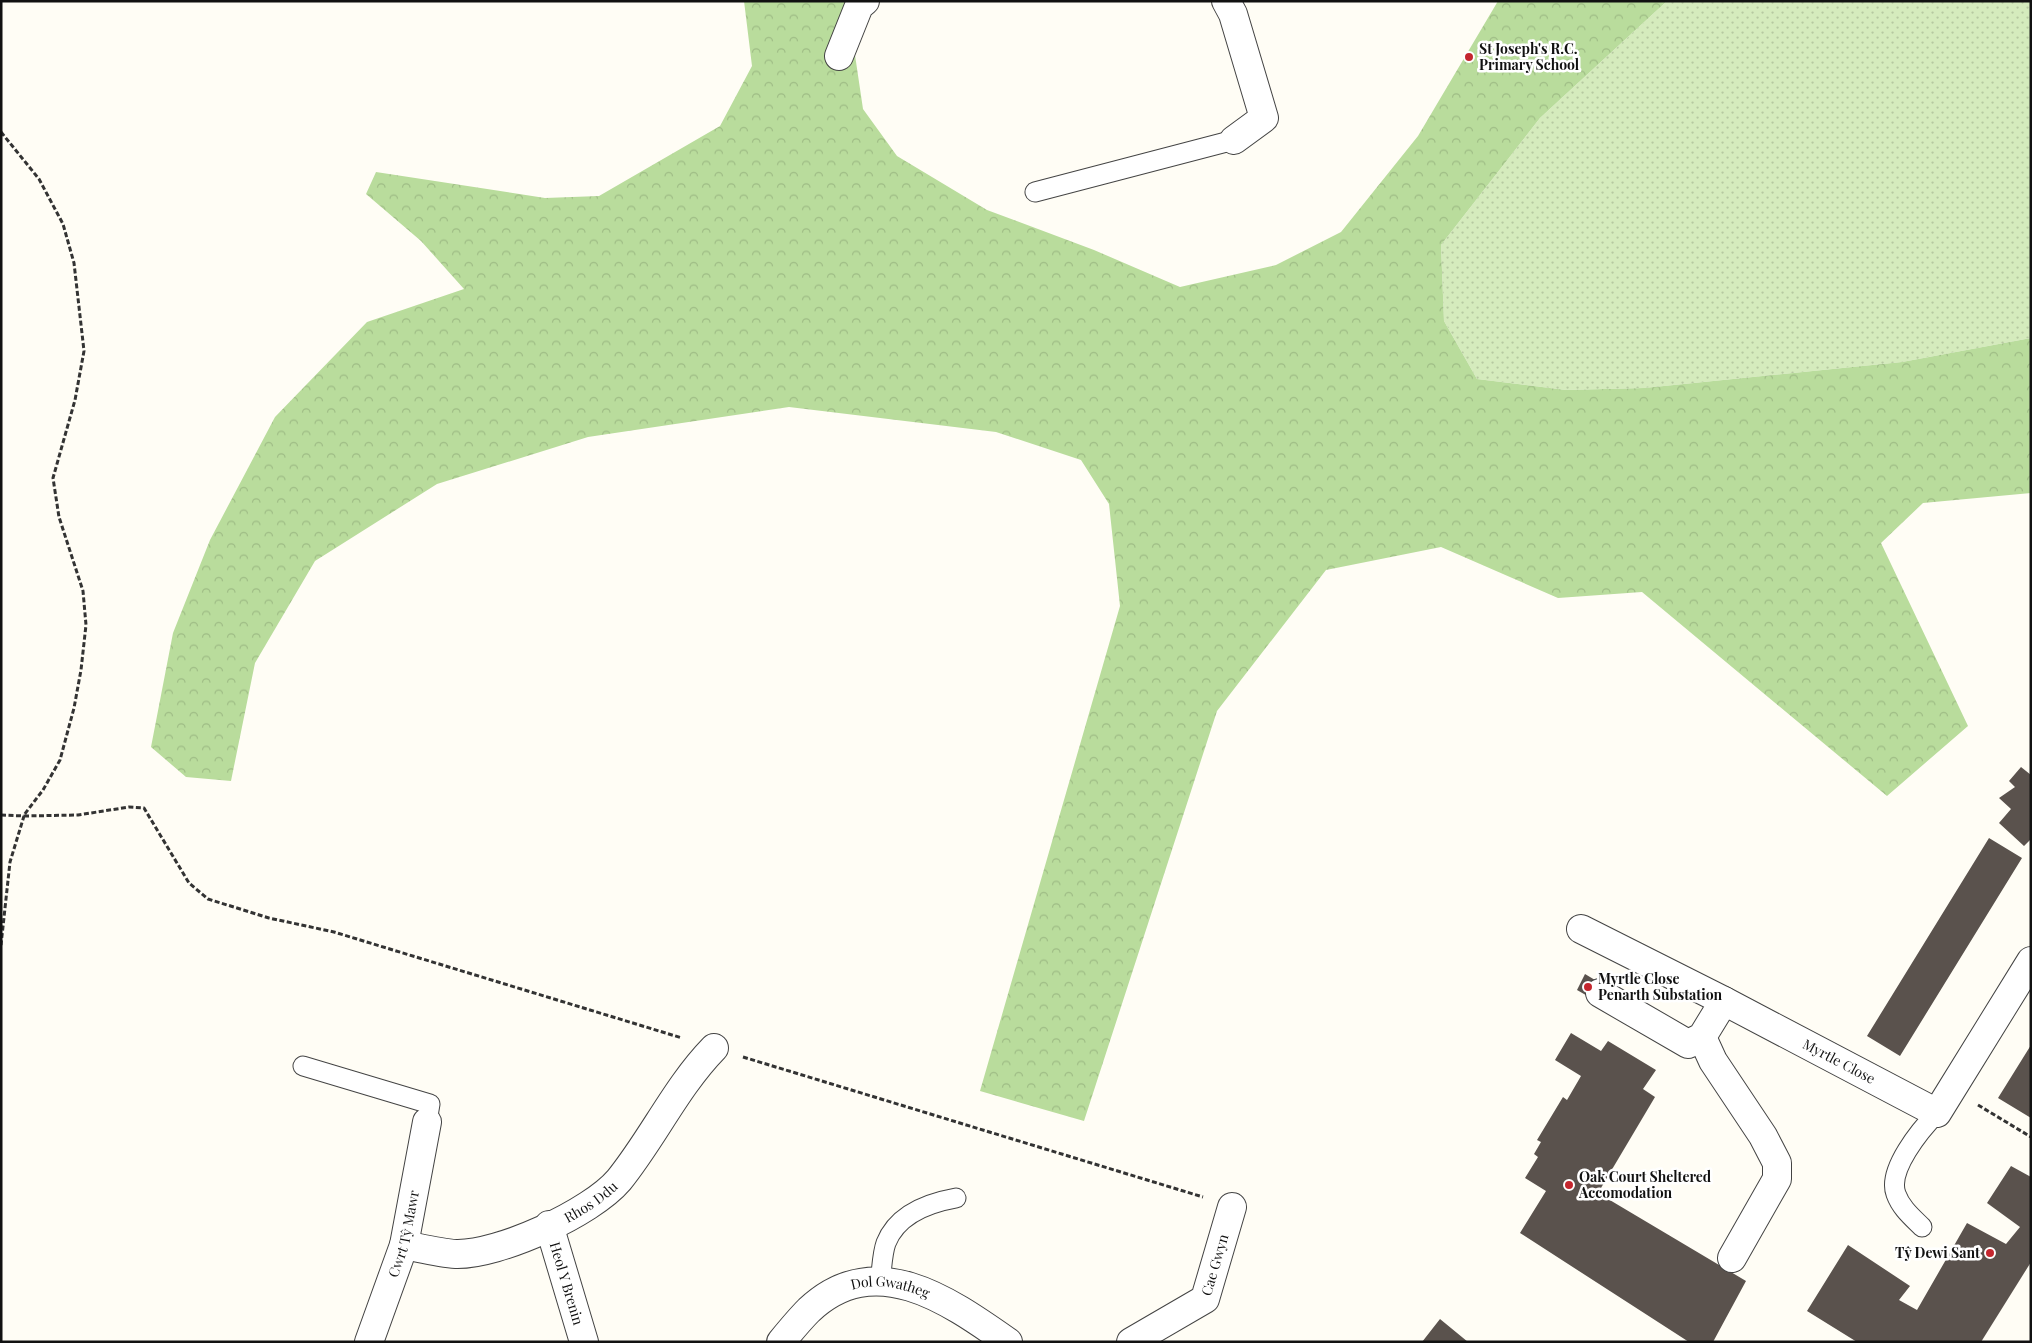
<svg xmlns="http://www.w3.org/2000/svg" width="2032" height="1343" font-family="'Playfair Display',serif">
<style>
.grass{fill:url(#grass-dots)}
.forest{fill:url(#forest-crowns)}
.building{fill:#5a524d}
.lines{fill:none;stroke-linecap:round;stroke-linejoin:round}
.service-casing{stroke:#444;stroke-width:21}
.minor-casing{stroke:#444;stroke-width:30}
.path{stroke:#333;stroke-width:3;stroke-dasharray:5 2.5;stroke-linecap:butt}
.service{stroke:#fff;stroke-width:19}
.minor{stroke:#fff;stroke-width:28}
.poi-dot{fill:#c4262e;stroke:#fff;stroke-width:2}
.labels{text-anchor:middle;stroke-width:5;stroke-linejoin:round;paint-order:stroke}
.poi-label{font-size:14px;font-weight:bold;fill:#111;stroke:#fff;text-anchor:start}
.street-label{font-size:14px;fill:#111;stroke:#fff}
</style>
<defs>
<pattern id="grass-dots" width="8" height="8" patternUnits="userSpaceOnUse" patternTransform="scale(1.25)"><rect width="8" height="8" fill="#d5ebbd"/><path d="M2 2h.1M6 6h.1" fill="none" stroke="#b6c8a1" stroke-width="1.8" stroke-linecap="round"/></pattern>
<pattern id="forest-crowns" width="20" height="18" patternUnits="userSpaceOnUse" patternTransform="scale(1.25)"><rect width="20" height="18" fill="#b9dc9c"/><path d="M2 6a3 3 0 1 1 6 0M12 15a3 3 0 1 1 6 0" fill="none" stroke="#9ebc85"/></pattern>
</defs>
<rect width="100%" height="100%" fill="#fffdf5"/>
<path class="grass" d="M1667,1H2031V338L1902,362L1644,388L1566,390L1477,379L1444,321L1441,245L1540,118Z"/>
<path class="forest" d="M744,1H847L863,109L897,156L987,210L1094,250L1180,287L1276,265L1341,232L1418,136L1498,1H1667L1540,118L1441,245L1444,321L1477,379L1566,390L1644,388L1902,362L2031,338V493L1923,503L1881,543L1968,726L1887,796L1642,592L1558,598L1441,547L1326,570L1217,711L1084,1121L980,1091L1120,606L1109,504L1081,460L996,432L789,407L588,437L437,484L315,561L255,663L231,781L186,777L151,747L173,633L210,540L275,417L367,322L464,289L421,241L366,194L376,172L545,198L599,196L720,126L752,66Z"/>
<path class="building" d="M2021,767L2031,775V839L2024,846L1999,823L2011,809L1999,798L2015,787L2009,781Z
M1989,838L2022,858L1900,1056L1867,1036Z
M1585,974L1600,983L1591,998L1577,990Z
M1571,1033L1601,1051L1608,1041L1656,1070L1643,1089L1655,1097L1598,1193L1746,1281L1713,1342H1689L1520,1233L1546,1191L1525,1178L1538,1157L1534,1154L1541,1142L1537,1140L1563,1097L1567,1100L1581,1076L1555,1060Z
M2031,1045V1118L1998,1098Z
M2011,1166L2031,1177V1262L1981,1342H1857L1807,1311L1848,1245L1910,1286L1899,1300L1917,1310L1967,1223L2006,1244L2020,1227L1987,1203Z
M1440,1319L1468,1342H1422Z"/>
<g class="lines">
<g class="service-casing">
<path id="service" d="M1035,192L1234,140
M303,1066L430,1104L427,1122
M1922,1227C1912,1217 1901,1208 1896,1194C1887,1170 1921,1129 1937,1113
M880,1282C882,1269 882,1254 886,1243C897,1215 928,1203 956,1198"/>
</g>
<g class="minor-casing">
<g id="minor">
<path d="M1226,1L1233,14L1264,118L1234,140"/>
<path d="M839,56L859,6L865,1"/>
<path id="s1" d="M1581,929L1724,1001L1937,1113L2031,961"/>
<path d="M1600,993L1688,1044L1702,1037L1724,1001"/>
<path d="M1702,1037L1713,1061L1763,1136L1777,1163V1179L1732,1258"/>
<path id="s2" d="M549,1225L584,1342"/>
<path id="s3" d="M404,1245C420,1248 439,1253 456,1254C499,1255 591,1213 619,1180C653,1138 676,1087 714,1048"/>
<path id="s4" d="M369,1342L404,1245L427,1122"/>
<path id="s5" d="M781,1342C790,1331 799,1320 809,1310C875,1248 948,1300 1008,1342"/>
<path id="s6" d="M1131,1342L1205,1299L1232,1207"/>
</g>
</g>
<path class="path" d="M1,132L39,179L63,224L74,263L84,351L75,400L53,478L59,517L83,591L86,625L81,670L74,708L60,760L43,790L24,815
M1,815L24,816L10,862L1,945
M24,816L78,815L129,807L144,808L189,883L208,899L269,918L334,932L682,1038
M743,1057L1203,1197
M1978,1105L2031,1137"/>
<use href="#service" class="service"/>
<use href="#minor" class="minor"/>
</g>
<g class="poi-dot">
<circle cx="1469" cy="57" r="5"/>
<circle cx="1588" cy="987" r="5"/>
<circle cx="1569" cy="1185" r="5"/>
<circle cx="1990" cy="1253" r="5"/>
</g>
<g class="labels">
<g class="poi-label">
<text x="1479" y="54">St Joseph's R.C.<tspan x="1479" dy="16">Primary School</tspan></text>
<text x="1598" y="984">Myrtle Close<tspan x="1598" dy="16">Penarth Substation</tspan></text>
<text x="1579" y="1182">Oak Court Sheltered<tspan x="1579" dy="16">Accomodation</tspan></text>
<text x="1980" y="1258" text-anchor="end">Tŷ Dewi Sant</text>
</g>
<g class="street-label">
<text dy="5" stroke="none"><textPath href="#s1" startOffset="290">Myrtle Close</textPath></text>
<text dy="5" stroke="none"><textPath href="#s3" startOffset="199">Rhos Ddu</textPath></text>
<text dy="5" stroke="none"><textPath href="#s4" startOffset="114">Cwrt Tŷ Mawr</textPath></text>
<text dy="5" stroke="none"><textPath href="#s6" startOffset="121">Cae Gwyn</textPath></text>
<text dy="5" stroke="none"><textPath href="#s2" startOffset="61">Heol Y Brenin</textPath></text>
<text dy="5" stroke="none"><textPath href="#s5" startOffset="132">Dol Gwatheg</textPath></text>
</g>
</g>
<rect width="2032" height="1343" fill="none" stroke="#111111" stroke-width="5"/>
</svg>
